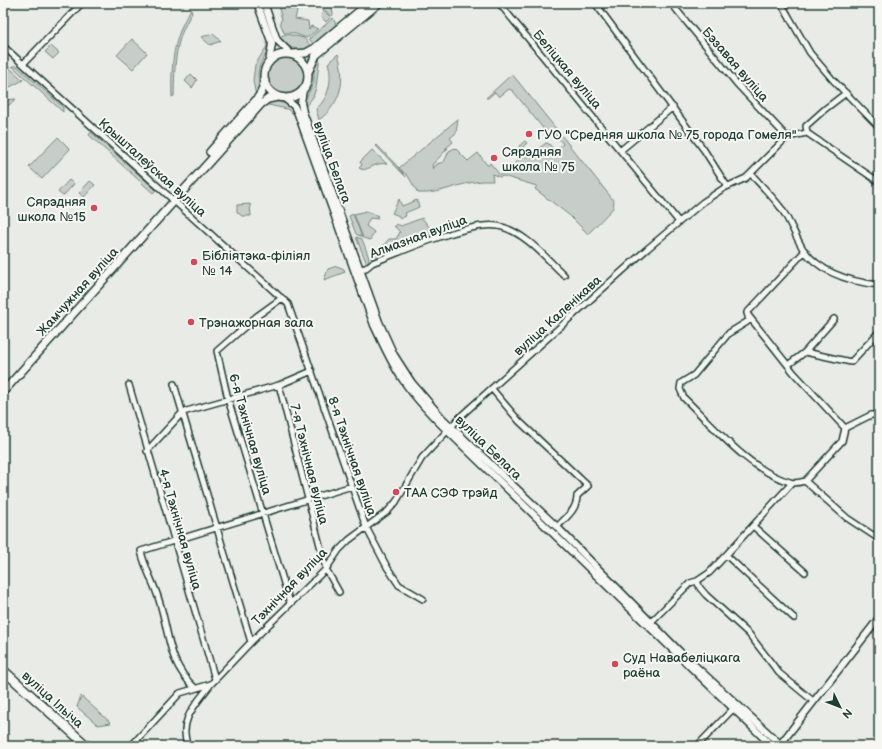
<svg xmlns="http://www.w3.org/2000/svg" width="882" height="749" font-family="'Balsamiq Sans',sans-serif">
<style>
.green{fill:#c7cec9;stroke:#73867e}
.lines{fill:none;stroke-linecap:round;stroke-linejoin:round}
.stream{stroke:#687c75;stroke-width:1}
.minor-casing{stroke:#1f3d34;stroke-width:8}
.tertiary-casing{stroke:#1f3d34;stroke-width:9}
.secondary-casing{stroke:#1f3d34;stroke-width:10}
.primary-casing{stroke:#1f3d34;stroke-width:11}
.minor{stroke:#f6f6f2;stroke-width:5}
.tertiary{stroke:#f6f6f2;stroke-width:6}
.secondary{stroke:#f6f6f2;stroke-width:7}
.primary{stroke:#f6f6f2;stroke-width:8}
.poi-dot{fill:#d1495b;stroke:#f6f6f2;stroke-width:1.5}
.labels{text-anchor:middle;stroke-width:4;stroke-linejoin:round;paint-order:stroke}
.street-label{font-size:13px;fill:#1f3d34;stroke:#f6f6f2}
.poi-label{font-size:13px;fill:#1f3d34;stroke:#f6f6f2;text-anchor:start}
</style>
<rect width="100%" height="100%" fill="#e9ebe7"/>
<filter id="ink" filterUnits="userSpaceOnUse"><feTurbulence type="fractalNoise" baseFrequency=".025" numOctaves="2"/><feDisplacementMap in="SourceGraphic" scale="8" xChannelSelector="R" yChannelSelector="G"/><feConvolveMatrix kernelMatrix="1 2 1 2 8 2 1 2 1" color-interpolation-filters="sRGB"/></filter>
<g filter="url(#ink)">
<path class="green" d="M292,3H299L295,19L308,21L309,30L311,26L318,29L307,38L293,33H284L280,22L282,19L279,9L284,7H292Z
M330,3H334L332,7L333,15L326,22L321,17L323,11L330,16L326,11L322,10Z
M191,9L192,13C174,41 175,64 174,96L172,97C171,65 173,37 191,9Z
M333,18L337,27L314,45L309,39Z
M213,34L221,41L210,45L201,37Z
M286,34L304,38L312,47C303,53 294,48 284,45L279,37Z
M132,39L147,53L133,69L117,55Z
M268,41C271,53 262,57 259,68C256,78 262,86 256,96L253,81L255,65L267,46L266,42Z
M51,46L59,53L53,59L45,52Z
M338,54C346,80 342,102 319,120L316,109C329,98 333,79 328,63Z
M320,55L316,88L313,97L305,107L304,102L314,82V66Z
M268 75a18 18 0 1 1 36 0a18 18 0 1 1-36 0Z
M3,62L23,80L10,87L3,88Z
M12,66H17L63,107V112Z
M191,74L197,80L192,88L185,81Z
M512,74L614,201L613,208L588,234L569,215L535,189L537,186L503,176L500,177L492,174L493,181C463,179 444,195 418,193L408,176L399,168L406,177L376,146L377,145L399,168L458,119L456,133L450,138L453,142L445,149L448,148L432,165L433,169L437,164L444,162L449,151L455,148L468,161L478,153L487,165H489L490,163L500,175L520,159L515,153L521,149L519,146L525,141L527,143L521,149L527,157L546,143L549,144L555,151L563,144L555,134L550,137L513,91L509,89L499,97L495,92L488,98H486Z
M16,99L3,110V100Z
M273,101L288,104L295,112L292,113L287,109L264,104Z
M91,132L156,190L153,193L89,135Z
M58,137L70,149L42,179L29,167Z
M372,150L387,164C373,161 367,174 359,168L362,165L360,162Z
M69,180L74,184L63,196L58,192Z
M90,181L95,185L84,197L79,193Z
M399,199L402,206L417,200L419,207L405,213L406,216L400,219L399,216L392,213Z
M250,204L251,216H242L237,212V205Z
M366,211L378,216L377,218L378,219L370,218L366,226L374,232L370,240L363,238L354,214Z
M353,214L362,237L356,234L349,216Z
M422,218L429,227L432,238L409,248L402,245L397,252L383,246L389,239H396L400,232L394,226L395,227L397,224L401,226Z
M356,237L362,239L369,258L367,264Z
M382,249L393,253L372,262L371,258L374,252Z
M337,266L344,269L345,272L324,280L328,269Z
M476,455L635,607L639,615Z
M81,696L111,723L98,725L77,707Z"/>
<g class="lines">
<path class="stream" d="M871,3L879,15"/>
<g class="minor-casing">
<path id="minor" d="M499,3L679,222
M595,3L704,150L727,186
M671,3L737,84L787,137
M781,3L810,53L833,80L879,127
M3,46L288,304L366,527L387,567L399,585L423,599
M23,64L82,3
M807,133L806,126L825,109L846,93
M621,150L673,107
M751,174C761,185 772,196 781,208C790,221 795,236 803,249C820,273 852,282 879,285
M359,269L366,268L372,263C401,252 469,221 498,226C524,231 545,257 564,275
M282,298L257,316L217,351L228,399L290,603
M747,313L749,320L747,322L729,333L694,375L681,383L680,389L684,398C714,427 750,471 790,482C795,484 801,482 805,481L847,518L879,539
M747,313L805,251
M748,315L794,373L845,428
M805,352L834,319
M788,365L805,352L851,362L878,333
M174,384L251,642
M129,385L215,679
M279,385L326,569L339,592
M492,389L519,421L588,486L577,496C577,510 566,517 557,527
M147,451L183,412L279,385L312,371
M805,481L842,441L845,428L871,415H879
M792,483L726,555L709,573L697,581L700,588L706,595L749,634L779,673L813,701
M753,526L805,572
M726,555L794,618
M648,625L690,583L697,581
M195,688C167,662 170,634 159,600C154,583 145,569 141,551L352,486
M131,746L180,693L211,684L251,642L326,569L339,550L349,540L388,511L396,502L422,458L462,415L647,249L703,202L724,188L746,178L787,137L807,133L879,182
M188,746C177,721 197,703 211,684
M697,746L733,709"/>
</g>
<g class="tertiary-casing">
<path id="tertiary" d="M257,3L272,44L269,62
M264,3L277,40L291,54
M303,89L301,103L303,112L379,322L394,355L412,383L442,418L557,527L680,652L780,744
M283,97L294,106L298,114L374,325C383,344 391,363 403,380C418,402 438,422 457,440L772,746
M779,746L879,618"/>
</g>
<g class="secondary-casing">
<path id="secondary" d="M264 76a22 22 0 1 1 44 0a22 22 0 1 1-44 0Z
M293,54L306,53L315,48L369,3
M308,72L316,55L379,3
M210,152L257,99L261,93L265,81
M3,392L261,104L268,99L277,97"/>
</g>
<g class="primary-casing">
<path id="primary" d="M3,670L87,746"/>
</g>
<use href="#minor" class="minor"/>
<use href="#tertiary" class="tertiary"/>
<use href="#secondary" class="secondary"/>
<use href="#primary" class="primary"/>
</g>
</g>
<g class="poi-dot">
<circle cx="529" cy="134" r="4"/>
<circle cx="494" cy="158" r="4"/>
<circle cx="94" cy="208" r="4"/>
<circle cx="194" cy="262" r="4"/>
<circle cx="191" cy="322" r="4"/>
<circle cx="396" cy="492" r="4"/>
<circle cx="615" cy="664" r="4"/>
</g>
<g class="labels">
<g class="street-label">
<text transform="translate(736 64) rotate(49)" y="5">Бэзавая вуліца</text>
<text transform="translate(568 69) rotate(50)" y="5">Беліцкая вуліца</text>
<text transform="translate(333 162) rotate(70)" y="5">вуліца Белага</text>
<text transform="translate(153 167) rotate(42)" y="5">Крышталеўская вуліца</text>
<text transform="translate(418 236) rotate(-20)" y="5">Алмазная вуліца</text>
<text transform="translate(77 291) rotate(-48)" y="5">Жамчужная вуліца</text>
<text transform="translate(557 315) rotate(-42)" y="5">вуліца Каленікава</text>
<text transform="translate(251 434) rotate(74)" y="5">6-я Тэхнічная вуліца</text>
<text transform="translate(489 447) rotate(44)" y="5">вуліца Белага</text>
<text transform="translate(353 456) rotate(71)" y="5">8-я Тэхнічная вуліца</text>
<text transform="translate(310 464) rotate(76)" y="5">7-я Тэхнічная вуліца</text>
<text transform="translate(181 529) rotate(74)" y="5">4-я Тэхнічная вуліца</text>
<text transform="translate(289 586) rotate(-46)" y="5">Тэхнічная вуліца</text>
<text transform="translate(53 699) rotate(42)" y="5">вуліца Ільіча</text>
</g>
<g class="poi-label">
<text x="537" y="139">ГУО "Средняя школа № 75 города Гомеля"</text>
<text x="502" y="156">Сярэдняя<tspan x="502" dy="15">школа № 75</tspan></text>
<text x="86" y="206" text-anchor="end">Сярэдняя<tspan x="86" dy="15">школа №15</tspan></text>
<text x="202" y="260">Бібліятэка-філіял<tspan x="202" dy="15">№ 14</tspan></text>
<text x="199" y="327">Трэнажорная зала</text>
<text x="404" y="497">ТАА СЭФ трэйд</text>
<text x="623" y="662">Суд Навабеліцкага<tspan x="623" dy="15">раёна</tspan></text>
</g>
</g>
<rect width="882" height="749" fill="none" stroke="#f6f6f2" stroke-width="16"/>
<rect x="8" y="8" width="866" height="733" fill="none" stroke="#1f3d34" stroke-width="1.5" filter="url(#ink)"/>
<g transform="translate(840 707) rotate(133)" stroke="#f6f6f2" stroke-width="3" paint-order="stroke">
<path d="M0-3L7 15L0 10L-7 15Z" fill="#1f3d34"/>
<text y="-6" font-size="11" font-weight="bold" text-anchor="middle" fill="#1f3d34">N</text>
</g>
</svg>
